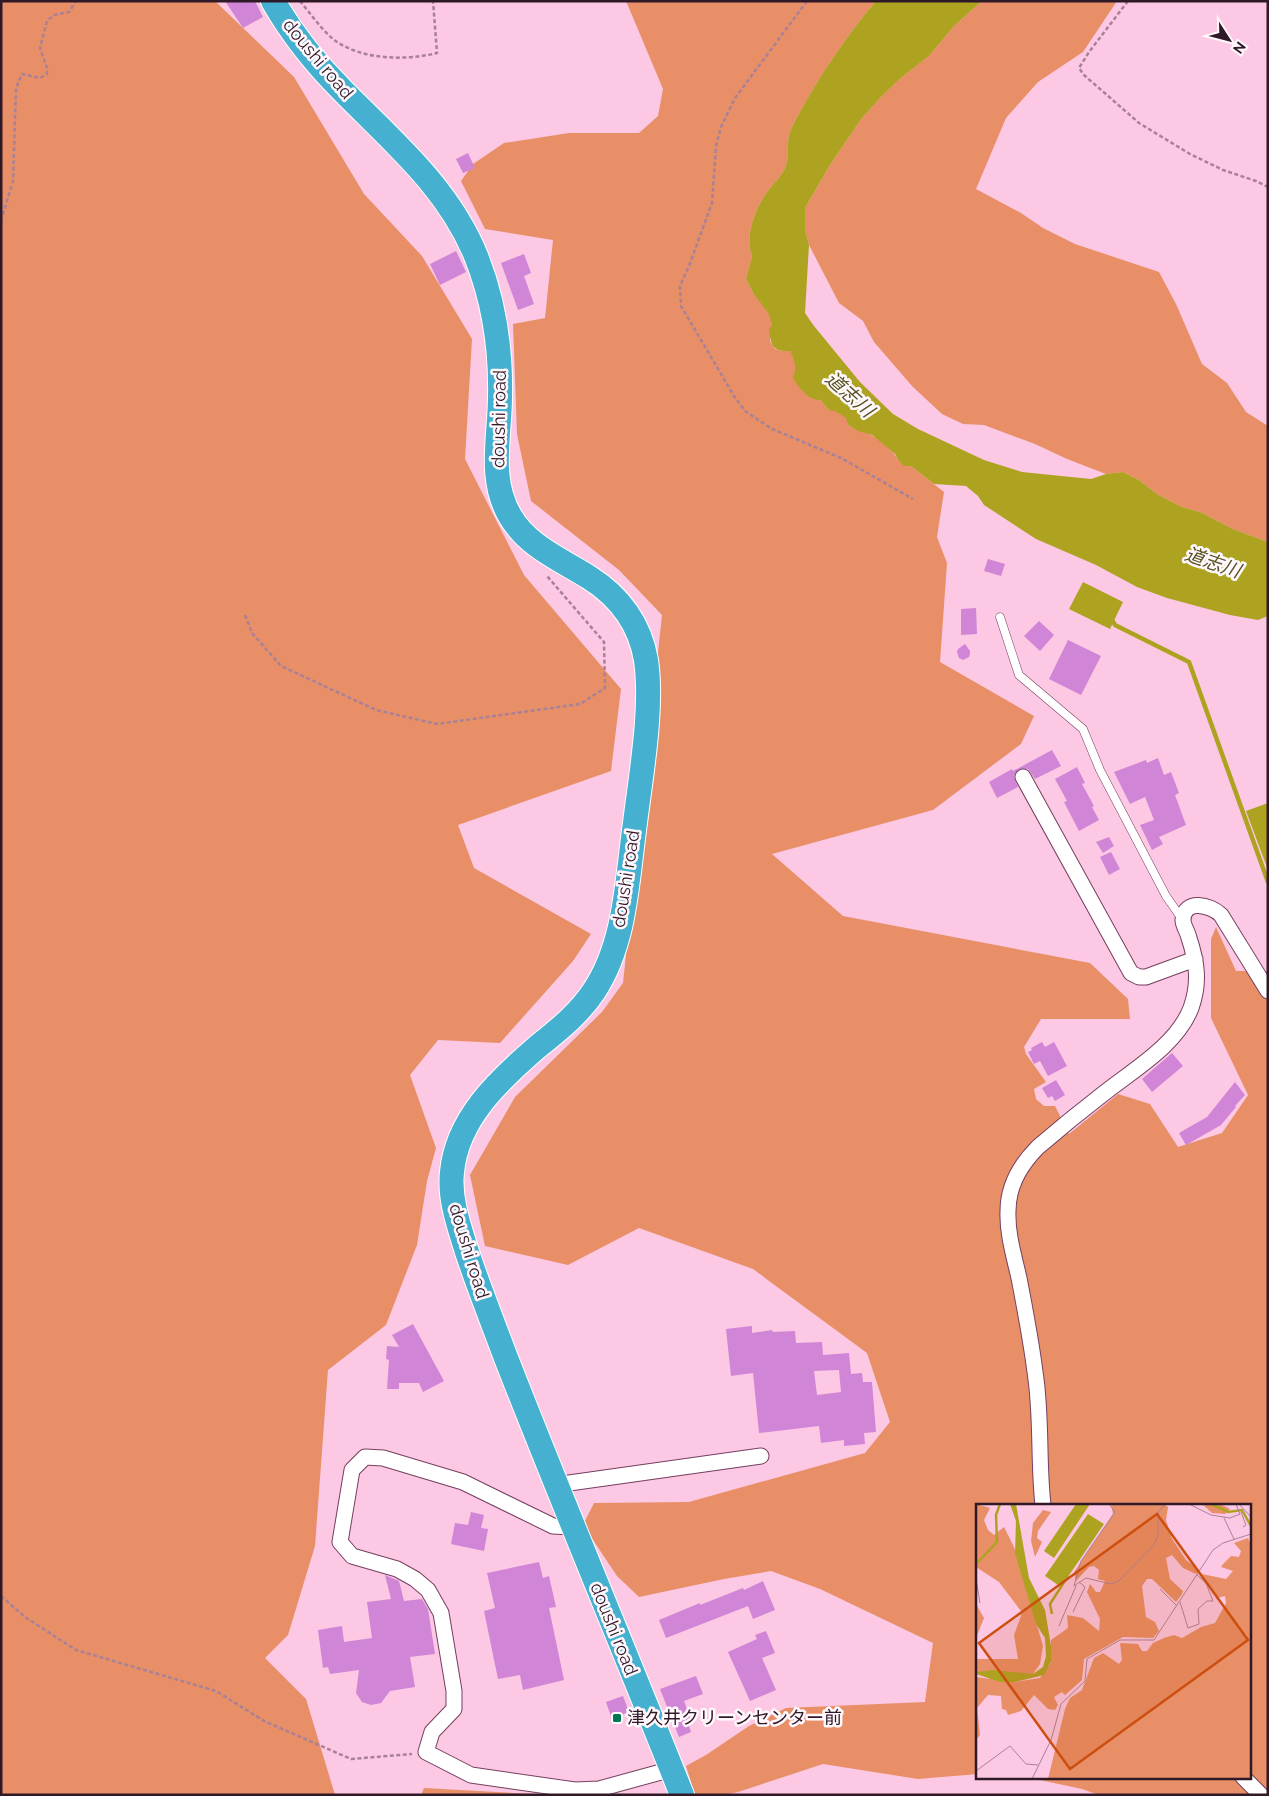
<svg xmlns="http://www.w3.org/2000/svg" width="1269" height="1796" font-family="Raleway,'Noto Sans JP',sans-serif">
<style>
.green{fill:#e88f67}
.water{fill:#aea320}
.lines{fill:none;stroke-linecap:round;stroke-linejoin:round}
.stream{stroke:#aea320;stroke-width:4.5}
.building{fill:#d085d6;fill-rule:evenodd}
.service-casing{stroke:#753f5f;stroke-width:9}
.minor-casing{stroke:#753f5f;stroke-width:17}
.trunk-casing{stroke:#fff;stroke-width:26}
.path{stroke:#a98197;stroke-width:2.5;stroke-dasharray:4 2.5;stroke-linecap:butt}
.service{stroke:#fff;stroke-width:8}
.minor{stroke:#fff;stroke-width:15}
.trunk{stroke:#46b0d0;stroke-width:24}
.poi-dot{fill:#007855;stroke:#fff8fc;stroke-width:2}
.labels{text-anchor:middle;stroke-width:5;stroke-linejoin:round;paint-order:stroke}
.street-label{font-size:18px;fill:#301927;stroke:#fff8fc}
.poi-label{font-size:18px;fill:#301927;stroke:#fff8fc;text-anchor:start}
.water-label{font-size:19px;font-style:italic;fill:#575222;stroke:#fff8fc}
.inset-river{fill:none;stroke:#aea320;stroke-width:2.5}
.inset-road{fill:none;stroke:#aa8298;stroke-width:1}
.view{fill:#cc4f10;fill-opacity:0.15;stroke:#cc4f10;stroke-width:2.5}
.inset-edge{fill:none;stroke:#301927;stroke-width:2.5}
</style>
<rect width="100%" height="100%" fill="#fcc8e4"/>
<path class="green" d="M1,1H215L294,77L364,194L422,256L472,339L465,459L524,575L621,689L611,771L458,825L474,868L591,934L573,961L500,1043L438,1040L410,1075L436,1148L427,1181L417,1245L386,1325L328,1370L315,1546L288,1635L265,1658L306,1699L335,1795H1Z
M626,1H876C845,37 812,87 791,129C785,143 791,157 784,170C779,179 771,186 765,195C755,210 744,238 752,256L746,279L753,293L770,314L772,325L770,341L775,349L782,351H790L796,360L795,373L829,410H835L847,418L848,425C857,431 863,430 871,435C880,440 894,451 898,460L911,466L944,492L937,537L947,563L940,662L1034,716L1021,744L933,810L772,854L843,916L1090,963L1128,999L1130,1019H1041L1024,1047L1026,1054L1046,1082L1034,1089L1036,1099L1044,1106H1055L1069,1134L1118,1094L1150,1104L1178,1147L1222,1133L1248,1095L1211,1018V939L1216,927L1236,971H1268V1795H1099L1082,1789L1026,1777H1250V1505H978V1774L918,1779L823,1764L738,1792L724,1795H695L686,1766L706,1755L749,1726L786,1708L925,1702L933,1643L820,1589L771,1571L724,1579L639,1597L617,1576L583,1525L594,1503L689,1502L865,1453L890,1422L867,1353L753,1269L639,1228L568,1265L485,1246L470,1175L515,1097L602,1012L623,983L662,615L619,570L531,501L517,434L513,324L545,318L553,240L485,229L461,181L473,164L504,143L569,133H639L658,116L663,89Z
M982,1H1117L1083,52L1038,82L1006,118L976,189L1021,213L1043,228L1075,244L1159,272L1176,304L1202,364L1227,383L1246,412L1268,426V542L1233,529L1200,512L1182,507L1157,494L1139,480L1123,472L1106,474L1067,459L1035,444L984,425L963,424L942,414L912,386L874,342L863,321L839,303L809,245L805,229V208L830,165L862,118L881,97L902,77L929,56L954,26Z
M424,1788L532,1794V1795H421Z"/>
<path class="water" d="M876,1H982L954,26L929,56L902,77L881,97L862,118L830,165L805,208V229L809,245L805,313L814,326L860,382L893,414L918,429L984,460L1022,472L1091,479L1106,474L1123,472L1139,480L1157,494L1182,507L1200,512L1233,529L1268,542V616L1258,620L1230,615L1167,598L1137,587L1096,565L1036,539L984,505L978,496L966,486L934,484L911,466H904L898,460L895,454L872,435L858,431L848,425L846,418L835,411L829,410L820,400C808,400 799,388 793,378C797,368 795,360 790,351C772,352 771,345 769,329L772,325L769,314L753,293L746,279L752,256C744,238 755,210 765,195C771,186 779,179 784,170C791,157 785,143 791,129C812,87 845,37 876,1Z
M1083,582L1123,602L1110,629L1069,609Z
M1268,803V870L1246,811Z"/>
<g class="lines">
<path class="stream" d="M1111,618L1115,625L1189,662L1268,882"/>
</g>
<path class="building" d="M225,1H255L263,17L243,28Z
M468,153L475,168L463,173L456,159Z
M456,251L466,272L440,285L430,264Z
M524,254L531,273L524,276L534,304L518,310L501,263Z
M988,559L1005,564L1001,576L984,571Z
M976,608L977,634L961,635V609Z
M1039,621L1054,635L1040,651L1024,636Z
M1068,640L1101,656L1081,695L1049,679Z
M965,644L970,651V654L969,657L963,660L959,658L957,652L958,649Z
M1052,750L1061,766L1035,779L1028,769H1019L1014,776L1018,787L997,798L989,782L1012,769L1013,771Z
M1158,758L1164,775L1171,772L1179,793L1175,795L1186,825L1159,837L1163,844L1152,850L1140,825L1154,820L1145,797L1130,804L1114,772L1146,760L1147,763Z
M1077,767L1085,783L1082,784L1094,806L1092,807L1099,820L1079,831L1064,802L1067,801L1055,779Z
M1109,837L1114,846L1103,853L1096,842Z
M1111,852L1120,869L1109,875L1100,857Z
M1042,1042L1045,1047L1054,1042L1067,1066L1048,1076L1040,1061L1034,1064L1028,1052L1032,1050L1031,1048Z
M1172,1053L1183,1066L1152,1092L1142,1079Z
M1056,1080L1065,1095L1055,1101L1052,1096L1048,1098L1042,1088Z
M1235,1082L1245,1095L1235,1106L1236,1107L1221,1125L1186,1145L1179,1133L1207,1117Z
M413,1324L444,1381L423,1392L419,1383H399V1389H387L389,1360L386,1359L387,1346L399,1347L392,1335Z
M752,1326V1333L772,1330L773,1332L795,1331L796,1343L822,1342L823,1355L849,1353L851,1374L862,1373L863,1382H872L876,1432L864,1433L865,1444L844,1446V1440L821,1443L819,1426L759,1433L753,1373L731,1376L726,1329ZM839,1370L841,1392L817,1395L814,1371Z
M471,1512L484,1515L481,1528L488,1529L484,1551L451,1544L455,1523L468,1525Z
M539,1562L543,1578L549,1576L556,1607L549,1608L564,1680L523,1690L520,1675L498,1679L484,1611L495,1608L487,1573Z
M385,1575L399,1581L404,1601L422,1599L428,1609L435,1654L410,1657L415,1687L390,1691L381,1703L371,1705L362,1702L356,1693L359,1670L330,1674L328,1667L323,1668L318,1630L342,1626L344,1642L372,1638L367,1602L391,1599Z
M763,1581L775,1610L753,1619L748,1606L666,1638L659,1620L700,1603V1605L743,1588L744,1590Z
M766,1631L775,1653L762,1658L776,1690L750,1701L728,1652L757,1639L755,1635Z
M696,1676L703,1694L684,1701L692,1722L688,1723L691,1732L679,1737L660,1689Z
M623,1696L629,1712L612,1719L606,1702Z"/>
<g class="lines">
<g class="service-casing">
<path id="service" d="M1000,617L1019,675L1083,729L1100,770L1166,896L1182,919"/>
</g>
<g class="minor-casing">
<path id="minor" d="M1023,777L1131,973L1139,977H1146L1195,959
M555,1485L761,1456
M1043,1505C1038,1461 1042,1416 1035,1372C1031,1340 1025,1309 1019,1278C1014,1256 1007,1233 1008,1211C1008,1185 1021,1164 1038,1147C1059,1129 1081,1111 1103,1094C1133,1070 1177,1045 1191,1008C1200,983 1197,962 1189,938C1188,932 1183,926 1183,920C1184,898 1211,905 1221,915L1268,991
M572,1527L553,1526L463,1482L383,1458L365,1457L352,1470L340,1542L352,1556L397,1569L415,1579L428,1590L441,1613L454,1691V1709L432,1732L426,1752L471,1775L575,1790L599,1789L672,1769
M1243,1777L1261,1795"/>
</g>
<g class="trunk-casing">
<path id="trunk" d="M273,1C292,34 315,63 342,90C392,141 448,187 476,256C494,301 501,348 500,396C500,437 488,478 510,516C528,547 562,560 590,578C620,597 640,625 646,660C653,708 641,774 635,823C627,879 626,943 594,991C579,1014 557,1031 536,1048C498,1081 457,1119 452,1172C449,1199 459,1226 467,1252C479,1288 493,1323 506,1358C563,1504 624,1649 682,1795"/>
</g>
<path class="path" d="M300,1C310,13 321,29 333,39C360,60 405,61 437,53L433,1
M807,1L735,98L721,127L716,146L712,203L689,266L680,286L681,306L734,396L745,411L772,429L841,458L913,499
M1128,1L1089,52L1079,68L1084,75L1139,123L1190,154L1223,170L1256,181L1268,187
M1,221L13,181L16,88L22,74L40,78L47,74V68L40,48L47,21L54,15L69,12L76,1
M245,615L252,633L281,666L376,710L437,724L580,704L605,688L604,642L547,576
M1,1596L25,1617L76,1650L216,1691L264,1721L351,1759L412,1754"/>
<use href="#service" class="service"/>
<use href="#minor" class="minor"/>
<use href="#trunk" class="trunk"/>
</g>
<rect class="poi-dot" x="612" y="1713" width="10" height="10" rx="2.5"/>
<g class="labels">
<g class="street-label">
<text transform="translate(318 59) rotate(50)" y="6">doushi road</text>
<text transform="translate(499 419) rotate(-89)" y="6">doushi road</text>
<text transform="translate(626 879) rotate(-81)" y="6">doushi road</text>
<text transform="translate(469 1251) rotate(73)" y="6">doushi road</text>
<text transform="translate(614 1629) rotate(68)" y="6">doushi road</text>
</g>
<g class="poi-label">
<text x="627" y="1724">津久井クリーンセンター前</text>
</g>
<g class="water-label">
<text transform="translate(850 394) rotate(42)" y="7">道志川</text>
<text transform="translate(1213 562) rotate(19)" y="7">道志川</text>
</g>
</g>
<g transform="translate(976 1504)">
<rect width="275" height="275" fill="#fcc8e4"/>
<path d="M0,0L14,4L8,16L12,26L18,31L28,23L38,43L67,142L64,160L57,170L0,168V155H42L38,131L45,112V107L23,78L0,63ZM135,0H188L192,3L190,16L196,35L210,56L223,66L220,70L207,64L196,51L190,54L194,75L207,87L206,90L200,98L176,75H171L166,82L170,113L179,118L183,127L177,134L147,133L108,155L106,176L89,191L86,188L78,193L82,201L79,206L72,205L58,191L45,207L32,211L30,206L26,205L25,192L12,191L1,204L4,231L0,236V173L39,178L64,174L75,159V136L92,124L91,111L107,114L123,127L124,115L111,88L114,80L120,88H124L129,77L122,75L123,66L118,62L113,63L100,77L98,68L137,10ZM226,0H244L254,5L249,10L236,9ZM67,6L75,8L62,27L61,34L66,38L59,53L55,37L57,19ZM272,34L275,41V275H72L89,205L94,194L106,186L118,154L127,149L143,160L146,156L144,139L162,140L166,147H171L177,139L188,134L198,131L206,134L225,123L239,119L250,99L249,92L241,94L226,70L250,75L257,67L245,63L248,59L255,52L263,53L265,47L258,39ZM0,100L8,114L0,134Z" fill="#e88f67"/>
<path d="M34,0H40L53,74L69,106L75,142V158L68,171L39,178H24L0,170V168L18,166L57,170L67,163L70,152L69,134L60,120L39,49L40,17ZM100,0H114L78,54L68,47ZM112,10L128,20L85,83L69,72Z" fill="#aea320"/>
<path class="inset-river" d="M235,0L252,8L266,6L275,22M0,60L21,38L20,11L24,0M76,110L74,100L92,72"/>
<path class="inset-road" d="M133,0L139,8L105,57L98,82L110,74L135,80L143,77L178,41L182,32V9L189,0M213,0L235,11L254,14L264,10L260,0M263,0L275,13M265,8L270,21L267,23M248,14L258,35M0,75L4,99M184,85L201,102M204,98L212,124L223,120L222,105L231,97H237L230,79L221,71M97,108L109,83L103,78M83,122L100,82M0,267L34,242L50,260L62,261M56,275L75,236L85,200L109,177L111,155L144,136H178L237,46L247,39L275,30"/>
<path class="view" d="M181,10L272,136L94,265L3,139Z"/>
<rect width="275" height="275" class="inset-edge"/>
</g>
<rect width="1269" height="1796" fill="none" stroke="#301927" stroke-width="5"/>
<g transform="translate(1229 40) rotate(126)" stroke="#fff8fc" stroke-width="4" paint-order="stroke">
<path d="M0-4L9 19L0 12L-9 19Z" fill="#301927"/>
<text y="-8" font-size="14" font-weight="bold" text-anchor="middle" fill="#301927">N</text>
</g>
</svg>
